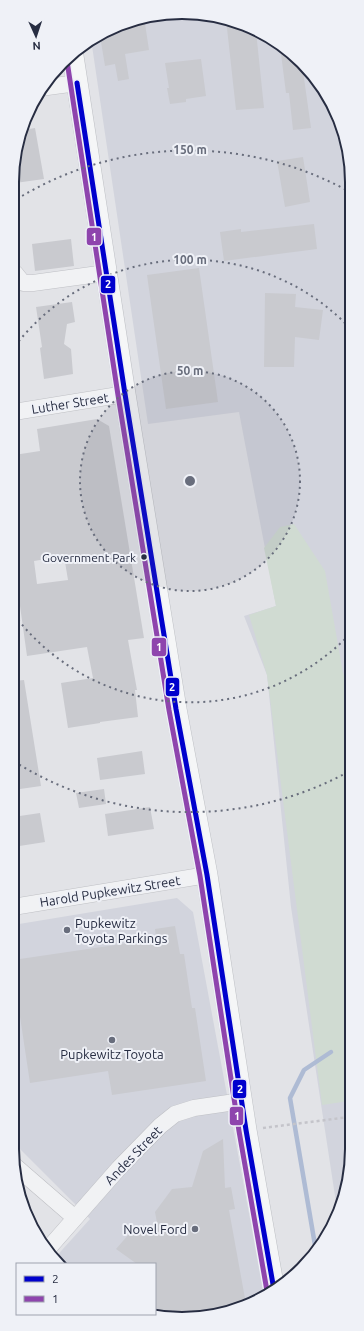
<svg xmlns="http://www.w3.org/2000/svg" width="364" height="1331" font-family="Ubuntu,sans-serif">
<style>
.built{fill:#d2d4dd}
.green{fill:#d0dbd2}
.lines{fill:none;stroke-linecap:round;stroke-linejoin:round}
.stream{stroke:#aebbd4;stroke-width:4.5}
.building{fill:#c9cacf;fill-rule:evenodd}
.minor-casing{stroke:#bfc0c5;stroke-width:17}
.major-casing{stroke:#bec0c5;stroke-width:22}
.path{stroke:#c4c4ca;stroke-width:2.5;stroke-dasharray:3 3;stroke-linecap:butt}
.minor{stroke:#f1f2f4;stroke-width:16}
.major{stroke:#f5f6f7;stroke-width:21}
.bus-1-casing{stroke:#eff1f7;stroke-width:8}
.bus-2-casing{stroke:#eff1f7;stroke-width:8}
.bus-1{stroke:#0000cd;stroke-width:5}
.bus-2{stroke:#8e44ad;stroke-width:5}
.ring{fill:none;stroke:#686d7c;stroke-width:2;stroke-dasharray:2 4}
.bus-dot{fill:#272d42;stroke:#eff1f7;stroke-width:1.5}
.poi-dot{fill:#686d7c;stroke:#eff1f7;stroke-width:1.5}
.labels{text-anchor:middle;stroke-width:4;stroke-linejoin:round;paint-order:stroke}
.bus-label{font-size:12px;fill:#272d42;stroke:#eff1f7;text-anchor:end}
.street-label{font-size:13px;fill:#272d42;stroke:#eff1f7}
.poi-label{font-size:13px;fill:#272d42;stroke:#eff1f7;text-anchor:start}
.rim{fill:none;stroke:#272d42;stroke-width:2}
.centre{fill:#686d7c;stroke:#eff1f7;stroke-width:2}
.ring-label{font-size:12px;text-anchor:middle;font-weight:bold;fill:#686d7c;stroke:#eff1f7;stroke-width:4;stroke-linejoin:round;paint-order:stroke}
.line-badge{stroke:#eff1f7;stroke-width:1.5}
.badge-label{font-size:11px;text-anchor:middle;font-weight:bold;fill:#fff}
</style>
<rect width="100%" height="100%" fill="#e2e3e7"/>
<path class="built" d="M149,15H215L267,35L310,70L339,117L351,160L349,1182L337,1209L291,907L267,675L244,616L276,606L239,412L148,424L91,39Z
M177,898L193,912L264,1294L226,1313L171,1319L154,1314H155V1264H58L53,1260L90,1219L18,1147L12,1105L13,925Z"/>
<path class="green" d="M294,524L325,571L343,673L350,693L349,1101L322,1105L267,675L249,615L276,606L264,548L280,527Z"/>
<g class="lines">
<path class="stream" d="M316,1251L290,1098L304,1070L331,1052"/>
</g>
<path class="building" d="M144,17L149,50L125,54L129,79L118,81L115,64L105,66L100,36Z
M226,19L256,31L264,108L236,110Z
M280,46L302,64L311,128L293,130L289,93H286Z
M201,59L206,96L186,99V102L170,104L167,88H169L165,63Z
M35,128L44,179L15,183V149L23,130Z
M303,157L310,202L285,207L277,161Z
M314,224L317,249L224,261L220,232L241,229V232Z
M71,239L74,266L35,271L32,244Z
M199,268L218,402L166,409L147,275Z
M265,293L296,294L295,307L323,310L319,340L295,337L294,367H264Z
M72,302L75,322L67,324L64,344L71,349L73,374L44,379L40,348L42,347L36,307Z
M97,419L109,426L144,638L128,640L137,690H135L138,717L100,722V723L68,728L61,683L93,678L87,647L27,656L14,563V455L40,451L37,429ZM64,556L68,580L37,584L34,561Z
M24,680L41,786L13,790L14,681Z
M142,751L145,774L100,780L97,758Z
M104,789L106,804L79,808L76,793Z
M150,807L154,829L108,836L105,814Z
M40,813L45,842L13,847V817Z
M175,926L180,954H184L192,1008H195L206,1081L112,1095L108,1071L30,1083L13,970V960L156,939L155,929Z
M223,1139L225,1188L231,1187L235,1209L229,1210L246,1304L226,1313L171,1319L155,1314V1264H137L116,1249L136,1226L158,1228L155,1212L172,1189L192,1187L203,1151Z"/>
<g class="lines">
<g class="minor-casing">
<path id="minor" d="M40,88L77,83
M15,273L23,283H33L106,273
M14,412L125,394
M13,907L207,875
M15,1166L75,1218
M47,1250L119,1168L160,1126L175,1114L194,1108L242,1101"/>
</g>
<g class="major-casing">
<path id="major" d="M73,56L125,394L176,709L207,875L246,1130L274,1290"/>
</g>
<path class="path" d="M263,1128L349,1117L345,1086L349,1085"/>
<use href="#minor" class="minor"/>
<use href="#major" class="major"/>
<g class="bus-1-casing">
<path id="bus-1" d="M77,83L125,394L176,709L207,875L246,1130L274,1290"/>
</g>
<g class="bus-2-casing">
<path id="bus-2" d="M67,61L118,395L169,710L200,876L239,1131L267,1291"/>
</g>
<use href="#bus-1" class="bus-1"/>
<use href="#bus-2" class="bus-2"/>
</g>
<circle cx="190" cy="481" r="110" fill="#686d7c" fill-opacity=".12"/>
<g class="ring">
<circle cx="190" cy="481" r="110"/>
<path d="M349 635A221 221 0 0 1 15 616M15 346A221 221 0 0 1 349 327"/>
<path d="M348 772A331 331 0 0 1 15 762M17 199A331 331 0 0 1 350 192"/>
</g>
<circle class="bus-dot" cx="144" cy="557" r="3.5"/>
<g class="poi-dot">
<circle cx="67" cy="930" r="4"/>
<circle cx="112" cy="1040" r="4"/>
<circle cx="195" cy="1229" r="4"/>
</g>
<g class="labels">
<g class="bus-label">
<text x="136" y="562">Government Park</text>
</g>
<g class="street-label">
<text transform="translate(70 403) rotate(-9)" y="5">Luther Street</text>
<text transform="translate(110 891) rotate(-9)" y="5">Harold Pupkewitz Street</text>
<text transform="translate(133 1155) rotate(-46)" y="5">Andes Street</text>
</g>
<g class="poi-label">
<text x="75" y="928">Pupkewitz<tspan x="75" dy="15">Toyota Parkings</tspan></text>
<text x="112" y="1059" text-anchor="middle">Pupkewitz Toyota</text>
<text x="187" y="1234" text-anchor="end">Novel Ford</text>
</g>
</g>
<path d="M0 0H364V1331H0ZM182 19H182A163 163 0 0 1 345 182V1149A163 163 0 0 1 182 1312H182A163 163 0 0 1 19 1149V182A163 163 0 0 1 182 19Z" fill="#eff1f7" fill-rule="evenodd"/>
<path class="rim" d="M182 19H182A163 163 0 0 1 345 182V1149A163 163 0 0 1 182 1312H182A163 163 0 0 1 19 1149V182A163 163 0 0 1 182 19Z"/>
<circle cx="190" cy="481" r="6" class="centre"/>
<g class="ring-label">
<text x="190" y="154">150 m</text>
<text x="190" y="264">100 m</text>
<text x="190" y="375">50 m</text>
</g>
<g class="line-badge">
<rect x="86" y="227" width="16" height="19" rx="4" fill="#8e44ad"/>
<rect x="100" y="275" width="16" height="19" rx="4" fill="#0000cd"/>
<rect x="151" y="637" width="16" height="20" rx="4" fill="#8e44ad"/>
<rect x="165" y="677" width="15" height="20" rx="4" fill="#0000cd"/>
<rect x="232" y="1079" width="15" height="20" rx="4" fill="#0000cd"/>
<rect x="229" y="1106" width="15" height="20" rx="4" fill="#8e44ad"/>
</g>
<g class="badge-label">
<text x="94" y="241">1</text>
<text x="108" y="288">2</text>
<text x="159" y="651">1</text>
<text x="172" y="691">2</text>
<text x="240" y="1093">2</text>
<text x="237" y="1120">1</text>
</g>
<rect x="16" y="1263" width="140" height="52" fill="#eff1f7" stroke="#9fa3af"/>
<rect x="24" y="1276" width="20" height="6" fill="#0000cd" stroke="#9fa3af"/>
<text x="52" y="1283" font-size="12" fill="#272d42">2</text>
<rect x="24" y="1296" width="20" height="6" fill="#8e44ad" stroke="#9fa3af"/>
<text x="52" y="1303" font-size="12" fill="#272d42">1</text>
<g transform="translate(36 36) rotate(177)" stroke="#eff1f7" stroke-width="3" paint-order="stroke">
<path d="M0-3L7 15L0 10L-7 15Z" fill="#272d42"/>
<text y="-6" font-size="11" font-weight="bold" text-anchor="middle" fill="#272d42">N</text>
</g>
</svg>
